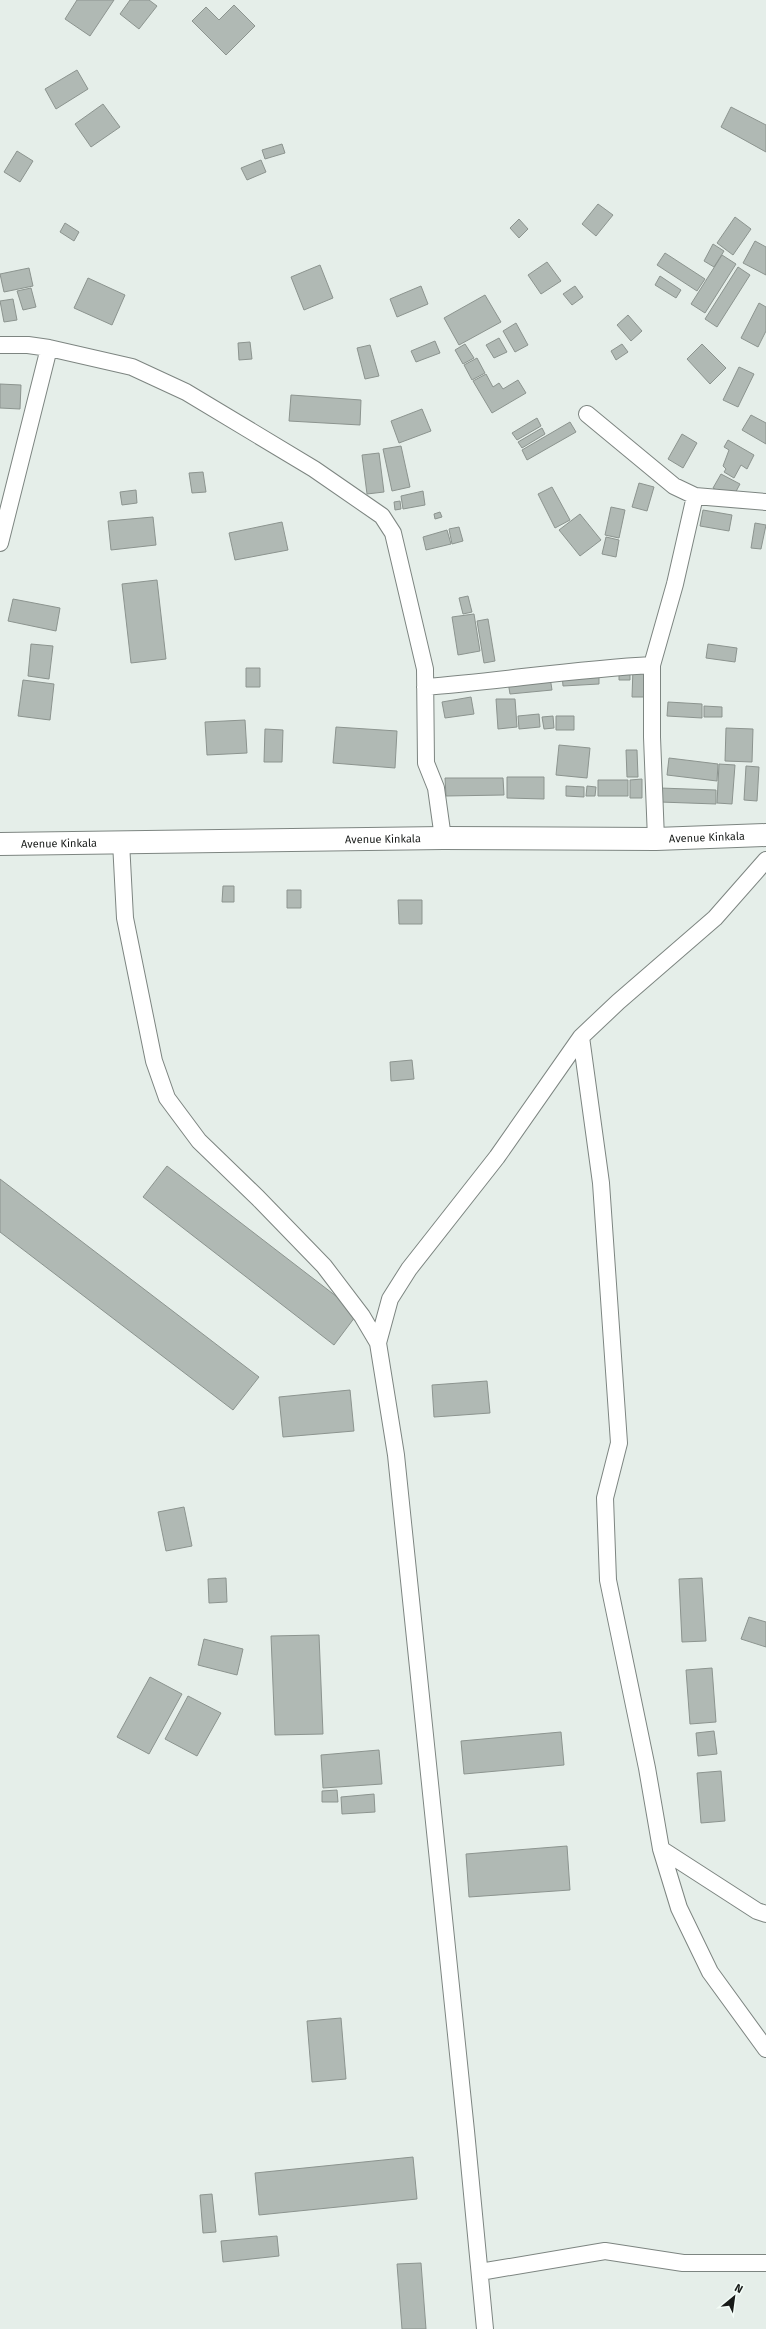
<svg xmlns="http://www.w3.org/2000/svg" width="766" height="2329" font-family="'Fira Sans',sans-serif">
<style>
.building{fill:#b0b9b4;stroke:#8c948f}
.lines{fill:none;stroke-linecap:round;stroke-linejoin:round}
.minor-casing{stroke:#7d8581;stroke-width:18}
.primary-casing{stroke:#7d8581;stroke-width:24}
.minor{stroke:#fff;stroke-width:16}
.primary{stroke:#fff;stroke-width:22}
.labels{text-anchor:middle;stroke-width:3;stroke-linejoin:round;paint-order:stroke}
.street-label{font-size:11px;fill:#171a18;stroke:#f3fcf7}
</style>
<rect width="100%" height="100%" fill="#e5eee9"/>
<path class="building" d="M77,0H114L90,36L65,19Z
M130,0H149L157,6L139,29L120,14Z
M234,5L255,26L226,55L192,21L206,7L219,20Z
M77,70L88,89L56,109L45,89Z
M103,104L120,127L91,147L75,124Z
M731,107L766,125V152L721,127Z
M282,144L285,153L265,159L262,150Z
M17,151L33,161L20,182L4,172Z
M261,160L266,172L247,180L241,168Z
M598,204L613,215L596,236L582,224Z
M735,217L751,229L733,255L717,243Z
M519,219L528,229L519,238L510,228Z
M65,223L79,232L74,241L60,232Z
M755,241L766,247V275L743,263Z
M713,244L724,251L714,267L704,261Z
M665,253L705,279L697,291L657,265Z
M722,255L736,264L705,313L691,304Z
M547,262L561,281L541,294L528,275Z
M320,265L333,298L304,310L291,277Z
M738,267L750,275L717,327L705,319Z
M29,268L33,286L4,292L0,274Z
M660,276L681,290L676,298L655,285Z
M88,278L125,295L112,325L74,308Z
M421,286L428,304L397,317L390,299Z
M575,286L583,297L572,305L563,294Z
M31,288L36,307L23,310L17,291Z
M485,295L501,322L459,345L444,318Z
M13,299L17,320L4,322L0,301Z
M759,303L766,307V331L758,347L741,338Z
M628,315L642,331L631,341L617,325Z
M516,323L528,345L515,352L503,331Z
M499,338L507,352L494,358L486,345Z
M435,341L440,353L416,362L411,351Z
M250,342L252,359L239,360L238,343Z
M465,344L474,358L463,364L455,350Z
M622,344L628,352L616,360L611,351Z
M702,344L726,368L710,384L687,359Z
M370,345L379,376L365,379L357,348Z
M477,358L485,373L472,380L464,365Z
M739,367L754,374L738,407L723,400Z
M486,374L493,387L499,383L503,389L518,380L526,393L492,413L473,381Z
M0,384L21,385L20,409L0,408Z
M291,395L361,400L360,425L289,421Z
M422,409L431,431L399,443L391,421Z
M751,415L766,423V444L742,430Z
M537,418L541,426L517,440L512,433Z
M570,422L576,432L527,460L522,450Z
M542,428L545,434L522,448L518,442Z
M682,434L697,443L683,468L668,459Z
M728,440L754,455L747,469L741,465L734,478L724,472L726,469L723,466L729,450L724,447Z
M401,446L410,487L392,491L383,449Z
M379,453L384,492L367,494L362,455Z
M203,472L206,492L192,493L189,473Z
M721,474L740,484L732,499L713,488Z
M639,483L654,487L647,511L632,507Z
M552,487L570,520L555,528L538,494Z
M136,490L137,503L122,505L120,492Z
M423,491L425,505L403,509L401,496Z
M400,501L401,509L395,510L394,502Z
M611,507L625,510L619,538L605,535Z
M703,510L732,515L729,531L700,526Z
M440,512L442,517L435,519L434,514Z
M580,514L601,540L580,556L559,530Z
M153,517L156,545L111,550L108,521Z
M282,522L288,550L235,560L229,533Z
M755,523L766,525L761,549L751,548Z
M459,527L463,541L452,544L449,529Z
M447,530L451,544L426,550L423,537Z
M606,537L619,540L616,557L602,554Z
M157,580L166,659L131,663L122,584Z
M468,596L472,612L463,614L459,598Z
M13,599L60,608L56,631L8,621Z
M474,614L480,651L458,655L452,617Z
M488,619L495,661L484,663L477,621Z
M31,644L53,646L49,679L28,676Z
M708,644L737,648L735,662L706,658Z
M246,668H260V687H246Z
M633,668H647V697H632Z
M619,671H630V680H619Z
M599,672V684L563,686L562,674Z
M550,677L552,690L510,694L508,682Z
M23,680L54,684L50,720L18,716Z
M471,697L474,714L445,718L442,702Z
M496,699H515L517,727L498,729Z
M668,702L702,704V718L667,716Z
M704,706L722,707V717H704Z
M539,714L540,727L519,729L518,716Z
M553,716L554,728L544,729L542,717Z
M556,716H574V730H556Z
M245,720L247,753L207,755L205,722Z
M336,727L397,731L395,768L333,763Z
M726,728L753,729L752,762L725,761Z
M265,729L283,730L282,762H264Z
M559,745L590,748L587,778L556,775Z
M626,750H637L638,777H627Z
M669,758L718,764L717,781L667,775Z
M719,764L735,765L732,804L717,803Z
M746,766L759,767L757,801L744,800Z
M507,777H544V799L507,798Z
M445,778H503L504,795L446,796Z
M642,779V798H630V780Z
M598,780H628V796H598Z
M566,786L584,787V797L566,796Z
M587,786L596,787L595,796H586Z
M660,788L716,790V804L660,802Z
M223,886H234V902H222Z
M287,890H301V908H287Z
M398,900H422V924H399Z
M412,1060L414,1079L391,1081L390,1062Z
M167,1166L358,1313L334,1345L143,1197Z
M0,1179L259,1377L233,1410L0,1232Z
M487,1381L490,1413L434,1417L432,1385Z
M350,1390L354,1431L283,1437L279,1397Z
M184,1507L192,1546L166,1551L158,1512Z
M226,1578L227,1602L209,1603L208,1579Z
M702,1578L706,1641L682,1642L679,1579Z
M749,1617L766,1622V1647L741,1639Z
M319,1635L323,1734L275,1735L271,1636Z
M204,1639L243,1649L237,1675L198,1665Z
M712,1668L716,1722L690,1724L686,1670Z
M150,1677L182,1694L149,1754L117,1737Z
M188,1696L221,1713L197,1756L165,1739Z
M714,1731L717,1754L698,1756L696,1733Z
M561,1732L564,1765L464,1774L461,1741Z
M379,1750L382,1784L323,1788L321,1755Z
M721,1771L725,1821L701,1823L697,1773Z
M337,1790L338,1802H322V1791Z
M374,1794L375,1812L342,1814L341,1797Z
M567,1846L570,1890L469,1897L466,1854Z
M341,2018L346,2079L312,2082L307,2021Z
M413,2157L417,2199L259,2215L255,2173Z
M212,2194L216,2232L203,2233L200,2195Z
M277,2236L279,2256L223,2262L221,2241Z
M421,2263L426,2329H402L397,2264Z"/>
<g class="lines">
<g class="minor-casing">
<path id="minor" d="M0,345H28L49,348L132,367L186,392L314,469L382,516L393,533L425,669L426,763L436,788L443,838
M587,414L674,486L695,496
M0,543L49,348
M425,687C501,681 576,669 652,665
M656,839L652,737V665L675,584L695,496L766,502
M121,842L125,918L154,1061L167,1098L199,1141L258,1198L324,1266L362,1316L378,1343L396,1455L466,2131L485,2329
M581,1037L601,1183L619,1443L605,1498L608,1580L647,1768L661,1849L757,1911L766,1914
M378,1343L390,1299L409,1269L497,1157L581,1037L618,1002L715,918L766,860
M661,1849L679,1908L710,1972L766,2049
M480,2272L605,2251L683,2263H766"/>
</g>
<g class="primary-casing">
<g id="primary">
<path id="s1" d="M0,844L443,838L656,839L766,835"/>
</g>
</g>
<use href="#minor" class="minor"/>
<use href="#primary" class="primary"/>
</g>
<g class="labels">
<g class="street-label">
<text dy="4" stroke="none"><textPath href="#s1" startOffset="707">Avenue Kinkala</textPath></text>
<text dy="4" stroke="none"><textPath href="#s1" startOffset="383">Avenue Kinkala</textPath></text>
<text dy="4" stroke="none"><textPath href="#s1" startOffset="59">Avenue Kinkala</textPath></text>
</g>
</g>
<g transform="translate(734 2297) rotate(29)" stroke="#f3fcf7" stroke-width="3" paint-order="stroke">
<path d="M0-3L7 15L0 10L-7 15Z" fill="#171a18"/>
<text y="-6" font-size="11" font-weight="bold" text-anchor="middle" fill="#171a18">N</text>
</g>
</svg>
